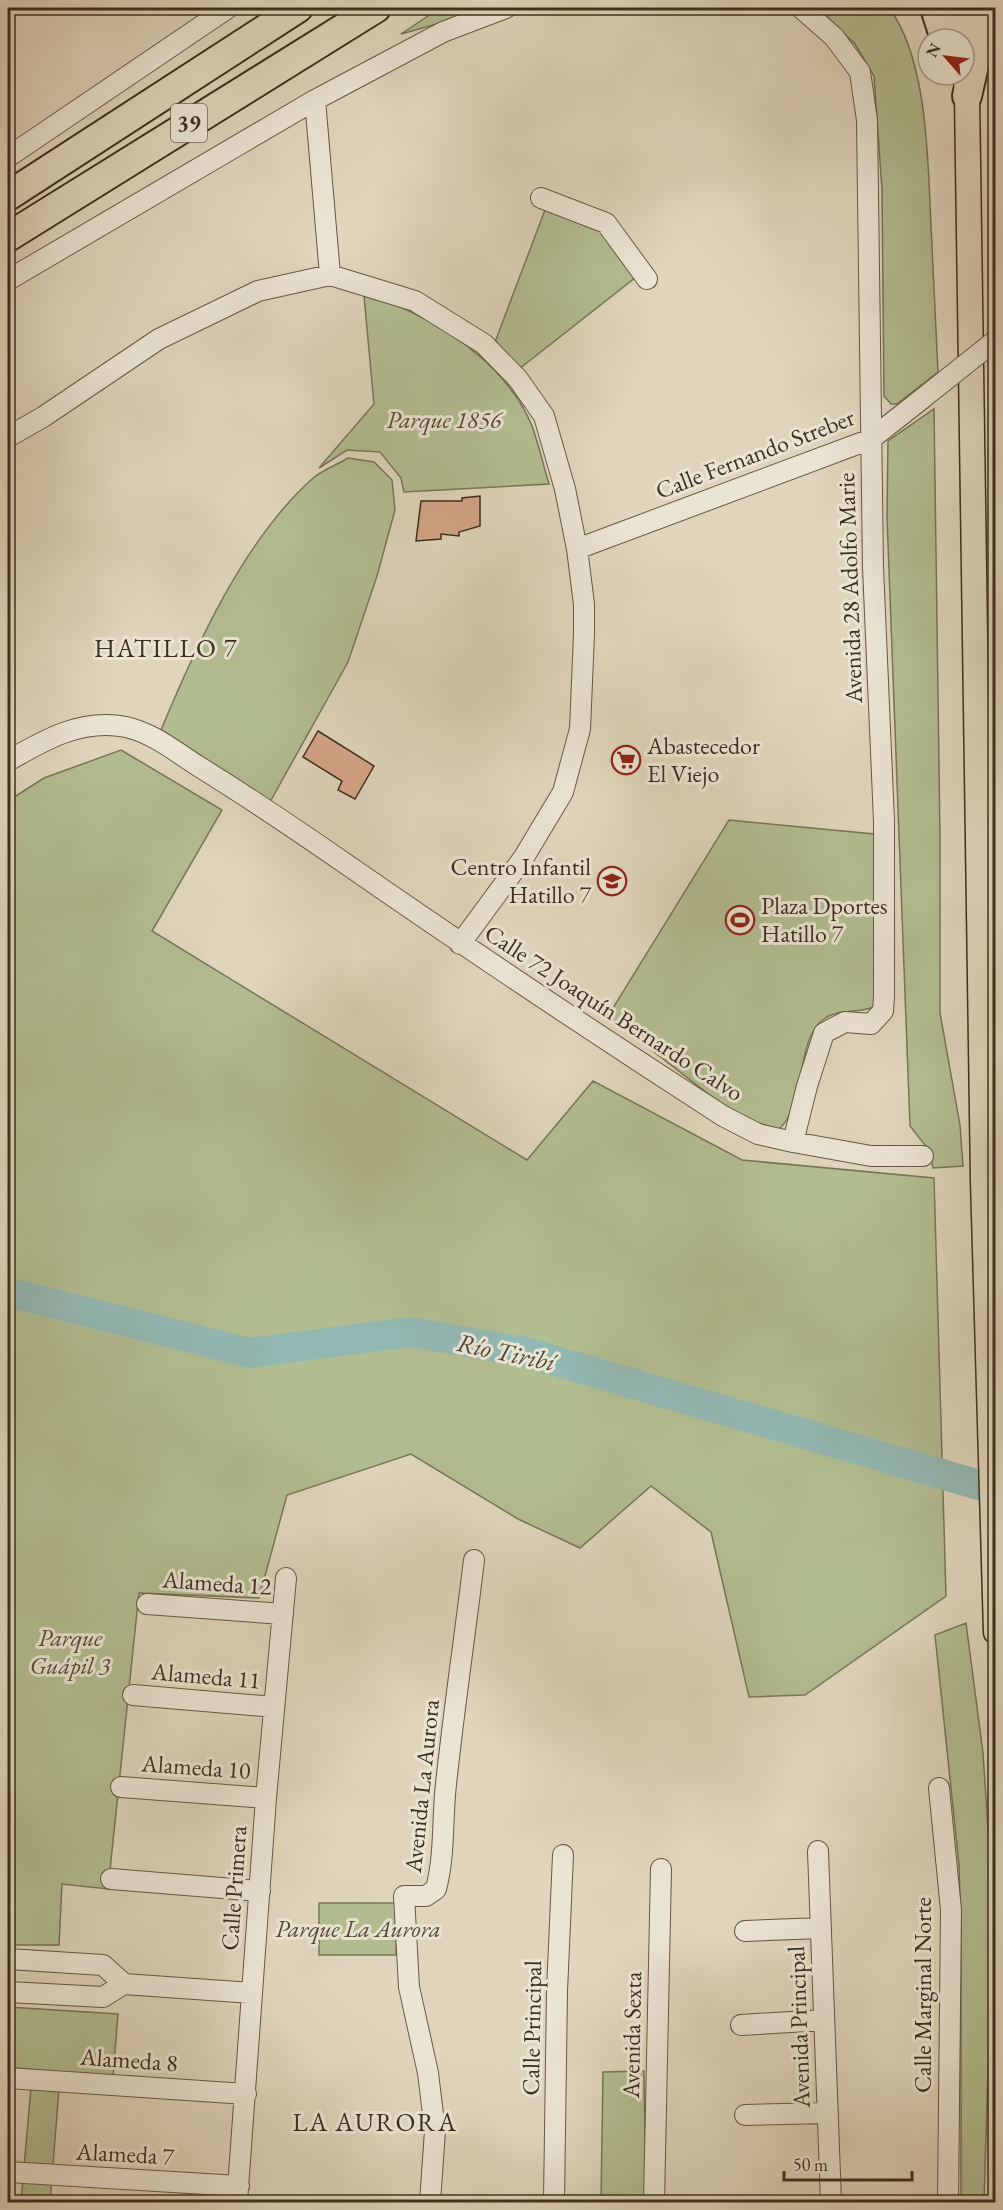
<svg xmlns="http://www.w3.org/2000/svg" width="1003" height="2210" font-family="'EB Garamond',serif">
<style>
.green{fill:#b2bd91;stroke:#777657;stroke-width:1.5}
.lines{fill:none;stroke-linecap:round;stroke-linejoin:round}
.river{stroke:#93b8b3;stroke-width:30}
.building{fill:#d5a587;stroke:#3c2f1d;stroke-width:1.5}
.minor-casing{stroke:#655845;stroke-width:22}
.major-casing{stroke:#3c2f1d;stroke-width:27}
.highway-casing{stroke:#3c2f1d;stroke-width:32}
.minor{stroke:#eae4d3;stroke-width:20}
.major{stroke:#dfd5bc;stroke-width:24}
.highway{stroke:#dfd5bc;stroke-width:28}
.minor-bridge-casing{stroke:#655845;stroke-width:22;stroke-linecap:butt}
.minor-bridge{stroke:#eae4d3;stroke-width:20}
.labels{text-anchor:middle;stroke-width:6;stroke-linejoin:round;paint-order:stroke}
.shield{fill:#eae4d3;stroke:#706554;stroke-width:1.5}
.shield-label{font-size:22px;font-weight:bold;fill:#3c2f1d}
.park-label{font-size:24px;font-style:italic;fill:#544b34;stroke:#eae4d3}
.street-label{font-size:24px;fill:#3c2f1d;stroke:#eae4d3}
.poi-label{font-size:24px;fill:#3c2f1d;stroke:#eae4d3;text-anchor:start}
.neighbourhood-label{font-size:26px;letter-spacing:1.5px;fill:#3c2f1d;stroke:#eae4d3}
.water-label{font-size:26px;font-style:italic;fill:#4d4a3b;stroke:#eae4d3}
</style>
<rect width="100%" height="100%" fill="#dfd5bc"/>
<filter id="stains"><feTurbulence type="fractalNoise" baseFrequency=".00333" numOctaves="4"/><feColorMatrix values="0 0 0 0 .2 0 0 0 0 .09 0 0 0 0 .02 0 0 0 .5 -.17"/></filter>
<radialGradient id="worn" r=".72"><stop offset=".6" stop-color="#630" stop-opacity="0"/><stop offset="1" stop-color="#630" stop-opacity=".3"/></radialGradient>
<path class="green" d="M440,8H480L444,22L401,34Z
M818,8H889C928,59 928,163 931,226C933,275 936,323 938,372L897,404H891L884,396L882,189L874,76L855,44Z
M545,210L602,230L636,277L519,369L495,342Z
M364,296C378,300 394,304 407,310C458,333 511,374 532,426C539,445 543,465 549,484L404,492L401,478L380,452L347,450L319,468L374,404Z
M934,409L940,838V1013L960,1125L963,1166L933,1168L929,1150L910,1126L887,517L888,441Z
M348,458L374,462L392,480L395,510L377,576L348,662L270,802L161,730C196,646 244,540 312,479C322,470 337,465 348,458Z
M121,750L222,810L152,931L527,1160L593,1081L742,1160L934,1178L946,1596L805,1695L749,1697L711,1532L651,1486L580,1548L518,1519L411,1454L287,1495L259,1598L139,1593L108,1889L62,1884L59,1945H8V801L44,778Z
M729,820L874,834L878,996L873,1007C857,1014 839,1008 824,1019C795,1039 807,1105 779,1129L754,1122L720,1103L608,1016Z
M966,1623L983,1753L993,1905L984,2202H961V1934L959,1865L935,1635Z
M319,1903H397L396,1955H319Z
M8,2007L118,2014L113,2077L8,2070Z
M644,2071L646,2202H601L603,2072Z
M31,2087L59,2089L50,2202H21Z"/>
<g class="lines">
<path class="river" d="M8,1292L250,1353L410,1332L525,1352L996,1490"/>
</g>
<path class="building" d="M480,496V526L459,532V536L441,534V539L416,541L421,501H462V498Z
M318,731L374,766L355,799L338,790L342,781L303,757Z"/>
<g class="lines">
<g class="minor-casing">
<path id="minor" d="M315,100L330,275
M8,157L228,8
M541,198L606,223L647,279
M8,280L315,100L443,32L506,8
M8,437L43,417L159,339L258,291L330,275L415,301L484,344L518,379L544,416L565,489L577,549L584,604V634L580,729L563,792L524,857L460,944
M577,549L871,439L923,398
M8,761C44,740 82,718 126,727C153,733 176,752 198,766C248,797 297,830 346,864C470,950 596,1034 723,1116L758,1134L793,1142L871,1156H923
M793,1142L807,1086L824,1033L845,1022L871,1024L883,1011L884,996V821L873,567L867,120L860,72L834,37L801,8
M147,1604L283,1614
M133,1695L274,1707
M121,1787L266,1798
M939,1788L951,1910L948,2202
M818,1851L831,2202
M111,1879L260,1891
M745,1931L821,1928
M8,1959L103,1965L124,1984
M8,1992L103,1997L124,1984L252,1993
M741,2025L824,2020
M8,2078L246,2094
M745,2115L828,2113
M8,2172L239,2186
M237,2202L266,1798L286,1578
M430,2202L435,2131L428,2073L409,1987L404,1896H426L436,1889C445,1855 442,1819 446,1784C454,1709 465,1635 474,1560
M554,2202L557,1991L563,1855
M654,2202L661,1869"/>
</g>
<g class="major-casing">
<path id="major" d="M962,8L964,39
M964,44L967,96L983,1180L996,1632"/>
</g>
<g class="highway-casing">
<path id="highway" d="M935,8L945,39
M967,96L984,22L990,8
M8,196L298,8
M8,237L376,8"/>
</g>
<use href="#minor" class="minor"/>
<use href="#major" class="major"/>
<use href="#highway" class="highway"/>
<g class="minor-bridge-casing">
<path id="minor-bridge" d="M923,398L996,340"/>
</g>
<use href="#minor-bridge" class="minor-bridge"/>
</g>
<defs>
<g id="supermarket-ring" transform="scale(1.5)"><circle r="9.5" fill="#eae4d3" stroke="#8f2418" stroke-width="1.5"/><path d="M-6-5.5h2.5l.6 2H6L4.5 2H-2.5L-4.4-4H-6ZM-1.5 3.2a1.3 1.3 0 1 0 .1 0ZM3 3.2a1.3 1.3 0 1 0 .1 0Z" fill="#8f2418"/></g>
<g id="school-ring" transform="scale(1.5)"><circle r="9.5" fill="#eae4d3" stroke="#8f2418" stroke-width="1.5"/><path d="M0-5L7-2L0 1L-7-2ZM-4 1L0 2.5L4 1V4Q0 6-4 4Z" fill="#8f2418"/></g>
<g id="stadium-ring" transform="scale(1.5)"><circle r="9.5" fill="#eae4d3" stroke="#8f2418" stroke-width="1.5"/><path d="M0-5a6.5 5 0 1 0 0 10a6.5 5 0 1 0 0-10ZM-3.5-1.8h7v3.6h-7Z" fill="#8f2418"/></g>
</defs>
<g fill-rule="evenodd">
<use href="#supermarket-ring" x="626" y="760"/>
<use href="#school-ring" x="612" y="881"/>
<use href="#stadium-ring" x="740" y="920"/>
</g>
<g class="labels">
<rect class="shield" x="171" y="104" width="36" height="38" rx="4.5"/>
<g class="shield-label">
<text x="189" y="131">39</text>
</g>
<g class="park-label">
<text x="444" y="428">Parque 1856</text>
<text x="70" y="1646">Parque<tspan x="70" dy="28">Guápil 3</tspan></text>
<text x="358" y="1937">Parque La Aurora</text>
</g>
<g class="street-label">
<text transform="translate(755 454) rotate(-21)" y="8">Calle Fernando Streber</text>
<text transform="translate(850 588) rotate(-92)" y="8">Avenida 28 Adolfo Marie</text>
<text transform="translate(614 1013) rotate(33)" y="8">Calle 72 Joaquín Bernardo Calvo</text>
<text transform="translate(217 1583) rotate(4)" y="8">Alameda 12</text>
<text transform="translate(206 1676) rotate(5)" y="8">Alameda 11</text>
<text transform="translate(196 1767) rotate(4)" y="8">Alameda 10</text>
<text transform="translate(422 1786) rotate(-84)" y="8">Avenida La Aurora</text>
<text transform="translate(234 1888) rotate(-86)" y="8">Calle Primera</text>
<text transform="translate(923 1995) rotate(-90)" y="8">Calle Marginal Norte</text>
<text transform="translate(799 2027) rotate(-92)" y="8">Avenida Principal</text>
<text transform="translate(532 2028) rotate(-89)" y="8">Calle Principal</text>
<text transform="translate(632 2035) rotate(-89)" y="8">Avenida Sexta</text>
<text transform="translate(129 2060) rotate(4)" y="8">Alameda 8</text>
<text transform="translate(125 2154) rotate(3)" y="8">Alameda 7</text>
</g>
<g class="poi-label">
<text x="647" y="754">Abastecedor<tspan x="647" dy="28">El Viejo</tspan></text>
<text x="591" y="875" text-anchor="end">Centro Infantil<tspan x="591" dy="28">Hatillo 7</tspan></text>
<text x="761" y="914">Plaza Dportes<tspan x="761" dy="28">Hatillo 7</tspan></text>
</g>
<g class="neighbourhood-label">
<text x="166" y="657">HATILLO 7</text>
<text x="375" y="2131">LA AURORA</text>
</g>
<g class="water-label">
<text transform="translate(506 1352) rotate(12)" y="9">Río Tiribí</text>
</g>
</g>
<rect width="1003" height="2210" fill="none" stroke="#dfd5bc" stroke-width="30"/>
<rect x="9" y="9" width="985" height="2192" fill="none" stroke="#3c2f1d" stroke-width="3"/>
<rect x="15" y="15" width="973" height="2180" fill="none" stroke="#3c2f1d" stroke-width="1.5"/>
<g transform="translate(946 57) rotate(298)"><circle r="28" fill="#eae4d3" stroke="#a49c8a" stroke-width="1.5"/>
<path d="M0-4.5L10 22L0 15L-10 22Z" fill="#8f2418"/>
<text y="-9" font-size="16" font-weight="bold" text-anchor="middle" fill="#3c2f1d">N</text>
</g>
<path d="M784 2171v9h128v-9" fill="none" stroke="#3c2f1d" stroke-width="3"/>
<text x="793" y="2171" font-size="18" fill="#3c2f1d" stroke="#eae4d3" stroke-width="4.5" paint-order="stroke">50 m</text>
<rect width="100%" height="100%" filter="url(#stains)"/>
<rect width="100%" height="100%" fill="url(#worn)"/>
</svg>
